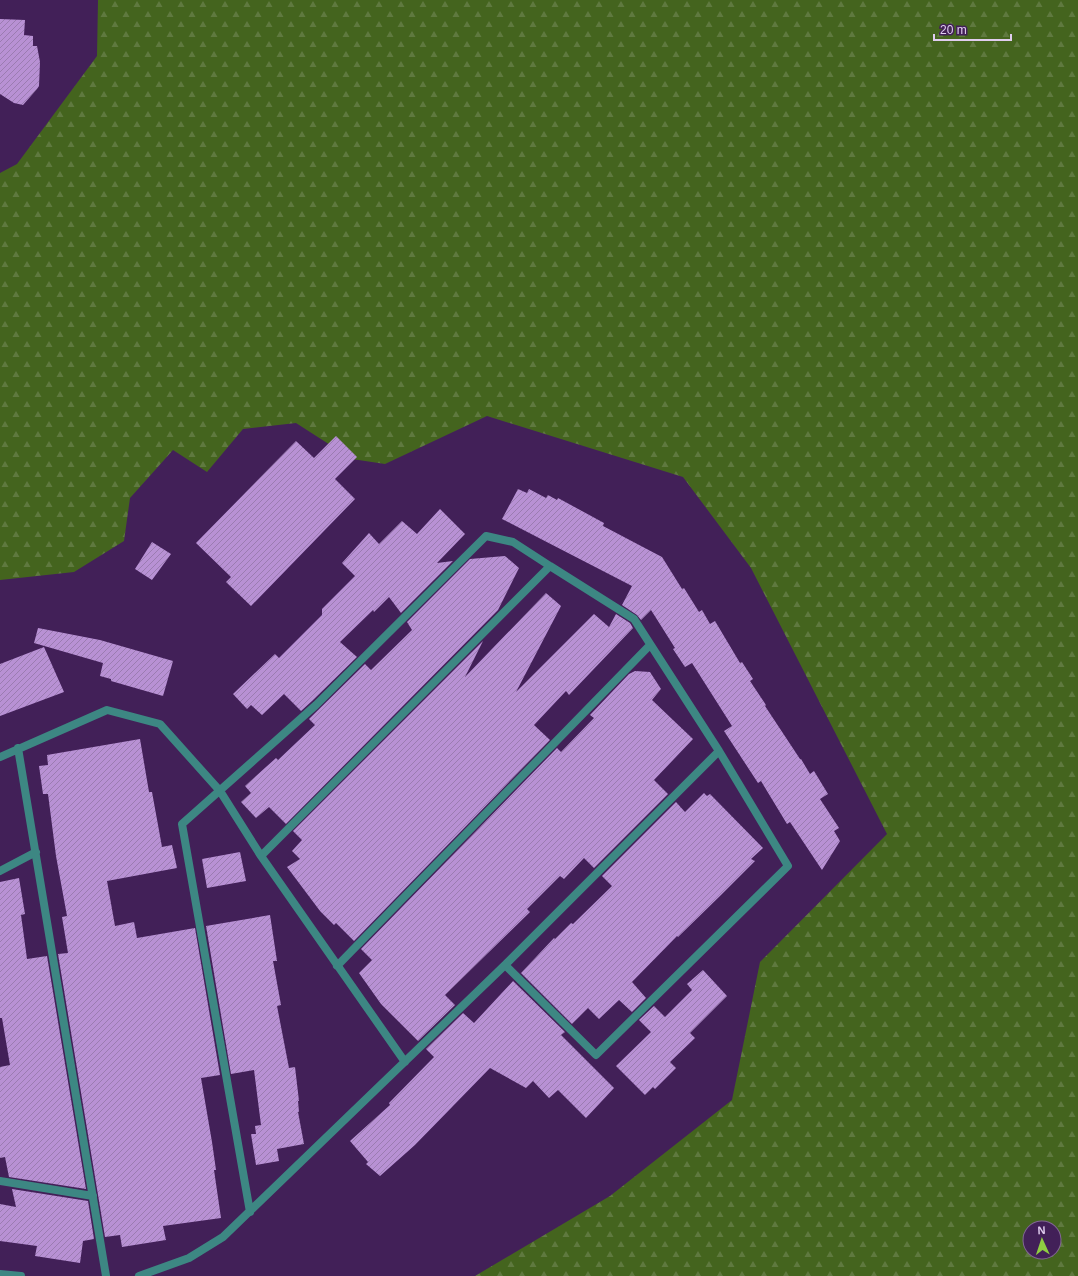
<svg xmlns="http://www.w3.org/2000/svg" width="1078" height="1276" font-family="Helvetica,sans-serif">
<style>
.forest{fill:url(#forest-firs);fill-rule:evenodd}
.building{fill:url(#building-hatch)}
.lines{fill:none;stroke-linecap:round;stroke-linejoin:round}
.street{stroke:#3d8783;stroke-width:8}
</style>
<defs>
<pattern id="forest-firs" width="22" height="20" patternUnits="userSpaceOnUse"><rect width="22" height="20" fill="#44641e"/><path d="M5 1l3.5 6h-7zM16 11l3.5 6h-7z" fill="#5f793f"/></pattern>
<pattern id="building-hatch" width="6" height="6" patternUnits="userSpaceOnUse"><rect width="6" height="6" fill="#b891d4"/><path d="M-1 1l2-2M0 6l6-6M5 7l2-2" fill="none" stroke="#9b7cb1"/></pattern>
</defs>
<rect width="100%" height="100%" fill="#422058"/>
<path class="forest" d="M98,0H1078V1276H475L610,1196L732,1100L760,962L887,834L751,568L683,477L487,416L385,464L352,459L296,423L243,429L207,472L173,450L130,498L124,541L74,572L0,580V173L17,164L97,56ZM1030,1228H1054V1252H1030Z"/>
<path class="building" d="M0,19L25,20L24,35L33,36V46H37L40,62L39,86L37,89L23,105L14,103L0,94Z
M336,436L357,457L335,479L355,499L251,606L226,582L231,577L196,543L296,441L314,458Z
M518,489L527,493L529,489L546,498L548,495L557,500L558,498L604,523L603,526L662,557L682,589L684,588L699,612L702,610L710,624L715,621L740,663L742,662L753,679L750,681L766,705L765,706L800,759H801L810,774L814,771L828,794L820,799L839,828L834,831L840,841L822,870L790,822L787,824L761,781L758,783L724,731L732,726L692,663L685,667L673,649L675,648L651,610L641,620L637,615L622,605L632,586L502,519Z
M440,509L465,534L437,563L453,561L401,613L389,597L374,612L373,610L340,642L357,657L312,701L301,711L284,694L262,715L251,705L247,709L233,694L275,654L279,658L322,615V609L355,576L342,563L369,533L379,544L402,521L417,534Z
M152,542L171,554L152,580L135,569Z
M505,556L519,568L498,610L286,824L269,807L256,818L241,802L251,793L245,786L276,758L278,760L315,725L309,719L365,664L371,670L412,630L407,622L470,559Z
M546,593L561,606L516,692L594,614L609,627L616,614L630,623L633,628L569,695L566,691L534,725L550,740L354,941L336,923L334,925L320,911L287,867L300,859L292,851L302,840L293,831L483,641L465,677Z
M38,628L100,640L173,661L163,696L111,681V679L100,676L103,663L34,643Z
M44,647L64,692L0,716V664Z
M635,671L650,672L661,689L652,700L693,739L654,780L668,794L594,868L584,858L564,879L560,876L527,909L530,912L445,995L455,1005L418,1041L381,1004L359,973L372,960L361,949L557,748L561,752L594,718L590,715L629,674Z
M140,739L149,792H152L162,847L172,845L177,868L107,881L115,926L134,922L137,938L195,928L220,1075L201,1078L212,1142L216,1170H214L221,1218L163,1226L166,1240L122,1247L120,1235L105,1237L58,954L68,953L62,917L67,916L56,856L48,794H43L39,766L48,765L47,755Z
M704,793L707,796L710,794L763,848L751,859L755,861L721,895L678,937L677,936L632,982L646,998L632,1012L619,1000L599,1019L588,1008L572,1024L521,973L554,938L555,939L571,923L573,924L612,886L602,876L676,802L685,812Z
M240,852L246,881L207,888L202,859Z
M19,878L25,914L21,915L27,959L47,956L86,1189L9,1177L5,1157L0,1158V1067L10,1065L2,1018H0V882Z
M270,915L277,961H273L281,1005L277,1006L289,1068L295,1067L299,1101H298L299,1112H298L304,1144L277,1149L279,1161L256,1165L251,1134H256L255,1126L261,1125L254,1070L231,1074L206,926Z
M703,970L727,996L690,1033L695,1038L670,1062L676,1068L655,1089L653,1087L645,1095L616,1066L651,1032L639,1020L654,1006L665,1017L692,990L687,984Z
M513,981L565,1032L561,1035L614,1088L586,1118L558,1090L549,1098L533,1081L526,1088L490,1068L415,1145L380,1176L366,1164L368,1162L350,1141L390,1105L389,1103L434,1057L426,1049L463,1013L474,1023Z
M12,1189L88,1201L94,1239L83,1241L80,1263L35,1256L37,1246L0,1241V1204L16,1207Z"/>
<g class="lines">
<path class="street" d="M18,748L106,1276
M0,757L107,710L160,724L220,791L261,856L405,1062
M261,856L550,566L634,619L719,751L788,866L596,1055L505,965
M0,871L36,852
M337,966L650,645
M0,1181L93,1196
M250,1212L182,824L316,705L486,536L513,542L550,566
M0,1274L21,1276
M139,1276L189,1258L223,1237L505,965L719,751"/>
</g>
<g transform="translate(1042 1240) rotate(357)"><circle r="19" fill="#422058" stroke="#816594"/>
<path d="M0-3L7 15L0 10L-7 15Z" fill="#8fcd42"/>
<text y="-6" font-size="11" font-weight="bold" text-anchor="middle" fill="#e0cdef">N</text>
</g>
<path d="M934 34v6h77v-6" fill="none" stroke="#e0cdef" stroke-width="2"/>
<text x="940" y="34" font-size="12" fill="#e0cdef" stroke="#422058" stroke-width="3" paint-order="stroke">20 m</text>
</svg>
